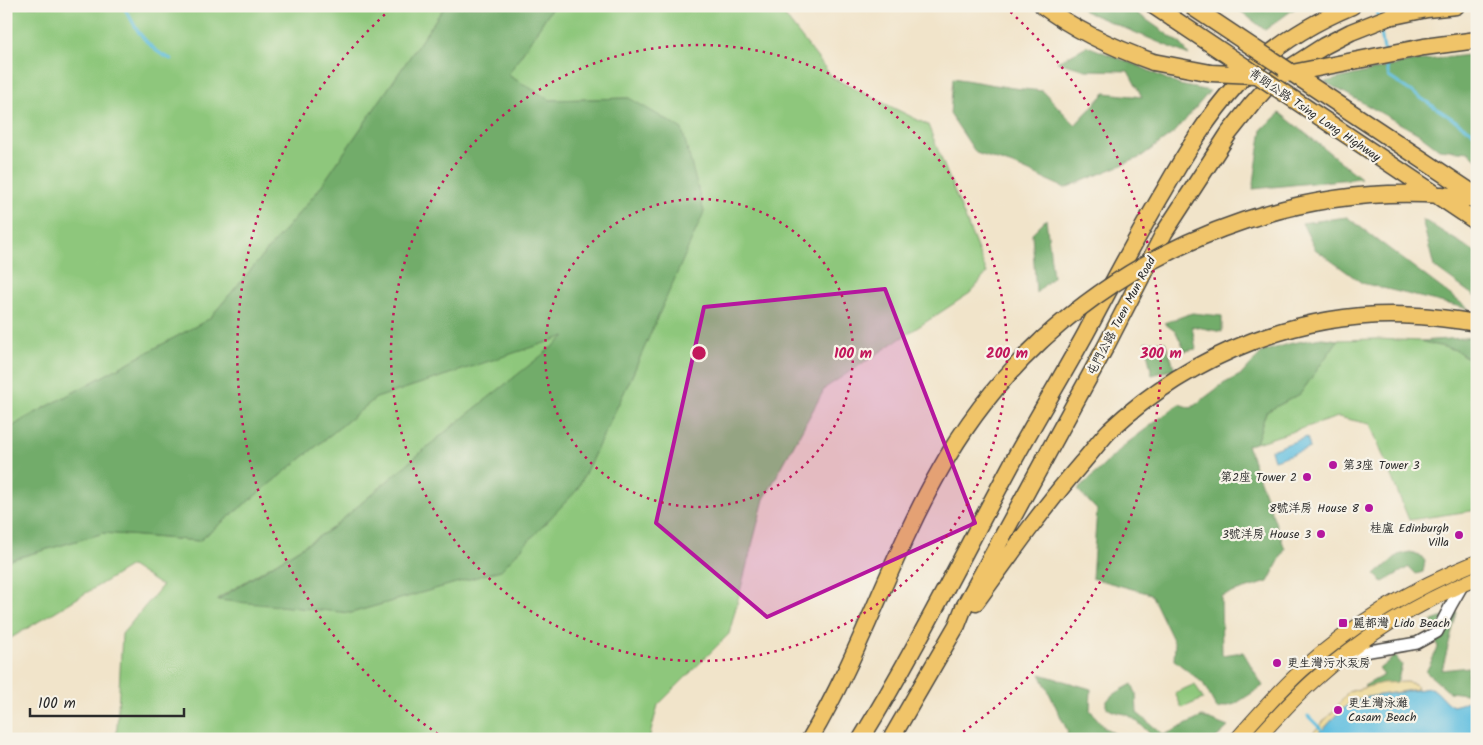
<svg xmlns="http://www.w3.org/2000/svg" width="1483" height="745" font-family="Kalam,'LXGW WenKai TC',sans-serif">
<style>
.green{fill:#8ec77b;stroke:#5c7953}
.forest{fill:#72ac6b;stroke:#4e6c4b}
.sand{fill:#eeda9e;stroke:#8c8264}
.water{fill:#62bfe0;stroke:#467586}
.lines{fill:none;stroke-linecap:round;stroke-linejoin:round}
.stream{stroke:#62bfe0;stroke-width:3}
.minor-casing{stroke:#494743;stroke-width:14}
.major-casing{stroke:#494743;stroke-width:16}
.highway-casing{stroke:#494743;stroke-width:19}
.minor{stroke:#fff;stroke-width:11}
.major{stroke:#f0c469;stroke-width:14}
.highway{stroke:#f0c469;stroke-width:16}
.highway-bridge-casing{stroke:#494743;stroke-width:19;stroke-linecap:butt}
.highway-bridge{stroke:#f0c469;stroke-width:16}
.marked{fill:#b5179e;fill-opacity:0.2;stroke:#b5179e;stroke-width:4;stroke-linejoin:round}
.ring{fill:none;stroke:#c2185b;stroke-width:2.5;stroke-dasharray:2.5 5}
.poi-dot{fill:#b5179e;stroke:#f7f3e8;stroke-width:2}
.labels{text-anchor:middle;stroke-width:4.5;stroke-linejoin:round;paint-order:stroke}
.street-label{font-size:12px;fill:#2b2b2b;stroke:#f7f3e8}
.poi-label{font-size:12px;fill:#2b2b2b;stroke:#f7f3e8;text-anchor:start}
.centre{fill:#c2185b;stroke:#f7f3e8;stroke-width:2.5}
.ring-label{font-size:15px;text-anchor:middle;font-weight:bold;fill:#c2185b;stroke:#f7f3e8;stroke-width:4.5;stroke-linejoin:round;paint-order:stroke}
</style>
<rect width="100%" height="100%" fill="#f7f3e8"/>
<filter id="ink" filterUnits="userSpaceOnUse"><feTurbulence type="fractalNoise" baseFrequency=".02" numOctaves="2"/><feDisplacementMap in="SourceGraphic" scale="10" xChannelSelector="R" yChannelSelector="G"/><feConvolveMatrix kernelMatrix="1 2 1 2 8 2 1 2 1" color-interpolation-filters="sRGB"/></filter>
<filter id="wash" filterUnits="userSpaceOnUse"><feTurbulence type="fractalNoise" baseFrequency=".0096" numOctaves="4" result="noise"/><feDisplacementMap in="SourceGraphic" scale="20" xChannelSelector="R" yChannelSelector="G"/><feGaussianBlur stdDeviation="1.12" result="paint"/><feColorMatrix in="noise" values="0 0 0 0 0 0 0 0 0 0 0 0 0 0 0 0 0 1.4 0 .05"/><feComposite in="paint" operator="in"/></filter>
<g filter="url(#wash)">
<rect width="100%" height="100%" fill="#f1e4ca"/>
<path class="green" d="M6,6H445L317,192L209,319L24,419L6,431Z
M553,6H777L833,78L928,125L987,273L970,293L825,388L764,499L729,634L658,705L649,739H114L117,728L122,634L162,586L131,566L6,641V561L104,533L199,541L376,398L568,335L439,437L331,529L217,599L351,613L500,570L577,490L631,378L704,211L629,98L550,100L508,75Z
M1376,339L1420,341L1456,350L1477,365V510L1409,520L1370,424L1338,417L1256,443L1266,412L1300,394L1338,340Z
M1195,684L1203,699L1182,708L1175,693Z"/>
<path class="forest" d="M445,6H553L508,75L550,100L629,98L682,129L704,212L631,378L577,490L501,570L351,613L217,600L331,529L439,437L566,336L376,398L199,541L104,533L6,561V431L24,419L209,319L317,192Z
M1081,6H1127L1181,44L1189,55L1084,11Z
M1234,6H1298L1265,30Z
M1087,46L1141,67L1179,85L1210,91L1175,132L1139,158L1065,188L1016,166L976,153L950,114L953,78L1013,88L1043,91L1075,125L1105,93L1142,97L1128,71L1086,70L1057,62Z
M1477,54V160L1469,152L1439,149L1419,134L1325,82L1409,62Z
M1280,113L1361,178L1253,189L1262,129Z
M1347,217L1469,309L1362,283L1315,249L1302,223Z
M1046,219L1053,277L1036,293L1032,233Z
M1422,219L1477,253V298L1434,267Z
M1192,313L1222,316V332L1192,326L1196,349L1185,351L1176,332L1164,323Z
M1477,337V365L1456,350L1420,341Z
M1322,338L1338,340L1300,394L1266,412L1256,443L1247,445L1285,549L1268,582L1221,596L1222,655L1243,652L1263,686L1235,704L1217,709L1203,683L1174,660L1175,644L1151,594L1092,578L1097,510L1078,490L1126,444L1179,404L1191,408L1223,384L1242,374L1262,352L1292,343Z
M1145,342H1165L1175,369L1152,375Z
M1410,552L1420,555L1425,561L1423,572L1416,574L1409,567L1383,582L1375,575L1398,555Z
M1457,612L1442,670L1469,667L1466,694L1449,692L1426,672L1438,648L1432,621Z
M1395,656L1402,665L1397,682L1374,691L1364,686L1384,675L1379,669Z
M1040,674L1091,689L1090,710L1104,727L1123,739H1064L1068,732Z
M1132,684L1136,693L1137,713L1164,735L1202,717L1228,727L1215,739H1155C1147,731 1138,721 1128,715C1123,713 1118,713 1113,711C1091,703 1126,688 1132,684Z"/>
<path class="sand" d="M1406,682L1415,684L1417,689L1367,697L1359,699L1338,713L1326,727L1314,736L1313,733L1336,708L1348,692L1382,683Z"/>
<path class="water" d="M1307,437L1310,448L1274,460L1271,450Z
M1430,688C1440,691 1443,702 1453,706L1461,704L1477,696V739H1310L1326,727L1338,713L1349,704L1367,697Z"/>
<g class="lines">
<path class="stream" d="M122,6C130,14 133,25 140,34C148,44 159,55 171,59
M1377,6L1378,16
M1380,27L1384,50
M1385,59L1389,77L1477,135
M1308,716L1322,730"/>
</g>
</g>
<g filter="url(#ink)">
<g class="lines">
<g class="minor-casing">
<path id="minor" d="M1345,655L1388,648L1417,643L1437,632L1451,605L1463,584"/>
</g>
<g class="major-casing">
<path id="major" d="M1237,739C1258,715 1279,691 1302,670C1354,623 1413,588 1477,562
M1257,739C1275,719 1293,699 1313,681C1361,637 1417,603 1477,578"/>
</g>
<g class="highway-casing">
<path id="highway" d="M1043,6C1076,31 1114,48 1153,62
M1154,6L1172,18
M976,602C1010,555 1043,508 1081,464C1091,453 1100,440 1110,430C1191,354 1305,308 1417,316C1437,317 1457,320 1477,323
M810,739C861,653 891,556 940,470C967,421 1002,377 1043,339
M861,739C917,648 964,552 1015,458C1038,416 1063,375 1086,333C1111,286 1136,238 1164,191C1185,154 1208,116 1237,84C1269,49 1309,24 1352,6
M891,739L957,625L964,607L1106,346L1164,233L1229,133L1252,104L1268,86L1285,71L1324,46L1351,32L1389,17L1427,9L1456,6"/>
</g>
<use href="#minor" class="minor"/>
<use href="#major" class="major"/>
<use href="#highway" class="highway"/>
<g class="highway-bridge-casing">
<path id="highway-bridge" d="M1191,6L1477,196
M1172,18L1477,222
M1153,62L1211,73L1255,75
M1287,74L1424,47L1477,40
M1043,339C1159,233 1319,176 1477,199"/>
</g>
<use href="#highway-bridge" class="highway-bridge"/>
</g>
</g>
<path class="marked" d="M885,289L975,523L767,617L656,523L704,307Z"/>
<g class="ring">
<circle cx="699" cy="353" r="154"/>
<circle cx="699" cy="353" r="308"/>
<path d="M444 738A462 462 0 0 1 393 7M1005 7A462 462 0 0 1 954 738"/>
</g>
<g class="poi-dot">
<circle cx="1333" cy="465" r="5"/>
<circle cx="1307" cy="477" r="5"/>
<circle cx="1369" cy="508" r="5"/>
<circle cx="1321" cy="534" r="5"/>
<circle cx="1459" cy="535" r="5"/>
<rect x="1338" y="618" width="10" height="10" rx="2.5"/>
<circle cx="1277" cy="663" r="5"/>
<circle cx="1338" cy="710" r="5"/>
</g>
<g class="labels">
<g class="street-label">
<text transform="translate(1315 115) rotate(34)" y="4">青朗公路 Tsing Long Highway</text>
<text transform="translate(1121 316) rotate(-62)" y="4">屯門公路 Tuen Mun Road</text>
</g>
<g class="poi-label">
<text x="1343" y="469">第3座 Tower 3</text>
<text x="1297" y="481" text-anchor="end">第2座 Tower 2</text>
<text x="1359" y="512" text-anchor="end">8號洋房 House 8</text>
<text x="1449" y="532" text-anchor="end">桂盧 Edinburgh<tspan x="1449" dy="14">Villa</tspan></text>
<text x="1311" y="538" text-anchor="end">3號洋房 House 3</text>
<text x="1353" y="627">麗都灣 Lido Beach</text>
<text x="1287" y="667">更生灣污水泵房</text>
<text x="1348" y="707">更生灣泳灘<tspan x="1348" dy="14">Casam Beach</tspan></text>
</g>
</g>
<circle cx="699" cy="353" r="8" class="centre"/>
<g class="ring-label">
<text x="853" y="358">100 m</text>
<text x="1007" y="358">200 m</text>
<text x="1161" y="358">300 m</text>
</g>
<rect width="1483" height="745" fill="none" stroke="#f7f3e8" stroke-width="25"/>
<path d="M30 708v8h154v-8" fill="none" stroke="#2b2b2b" stroke-width="2.5"/>
<text x="38" y="708" font-size="15" fill="#2b2b2b" stroke="#f7f3e8" stroke-width="4" paint-order="stroke">100 m</text>
</svg>
